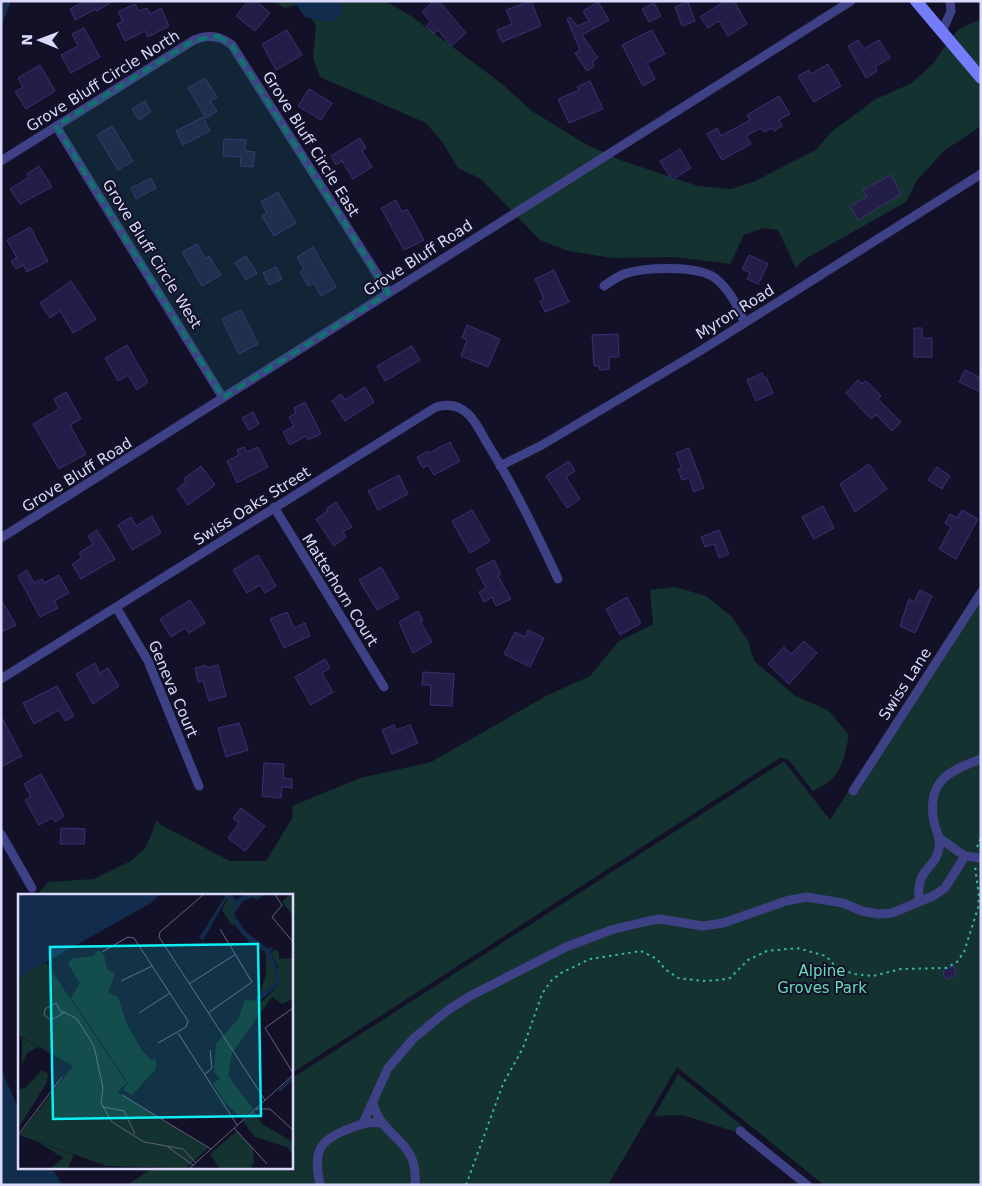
<svg xmlns="http://www.w3.org/2000/svg" width="982" height="1186" font-family="'DejaVu Sans',sans-serif">
<style>
.green{fill:#14322f}
.water{fill:#112c4c}
.building{fill:#231e48;stroke:#393173}
.lines{fill:none;stroke-linecap:round;stroke-linejoin:round}
.path{stroke:#36b6a4;stroke-width:2;stroke-dasharray:2.5 4;stroke-linecap:butt}
.minor{stroke:#3e4185;stroke-width:9}
.secondary{stroke:#757cf9;stroke-width:12}
.marked{fill:#0f766e;fill-opacity:0.2;stroke:#0f766e;stroke-width:4;stroke-dasharray:10 6;stroke-linejoin:round}
.labels{text-anchor:middle;stroke-width:4;stroke-linejoin:round;paint-order:stroke}
.street-label{font-size:15px;fill:#dbdafd;stroke:#131128}
.park-label{font-size:15px;fill:#68dcb6;stroke:#131128}
.inset-river{fill:none;stroke:#112c4c;stroke-width:2.5}
.inset-road{fill:none;stroke:#63617d;stroke-width:1}
.view{fill:#0eeff5;fill-opacity:0.15;stroke:#0eeff5;stroke-width:2.5}
.inset-edge{fill:none;stroke:#dbdafd;stroke-width:2.5}
</style>
<rect width="100%" height="100%" fill="#131128"/>
<path class="green" d="M272,1H294L296,5L285,8Z
M339,1H385L411,16L442,39L502,84L532,111L587,145L623,161L698,186L731,189L753,182L816,150L831,132L876,99L910,84L932,65L946,45L981,87V126L944,151L917,180L906,202L803,260L796,268L778,230L763,228L744,235L730,264L675,257L613,258L568,251L540,240L481,179L458,168L443,143L426,123L320,77L313,58L316,26L311,18L332,22L343,13Z
M981,19V69L953,36L959,29Z
M981,584V1185H824L677,1067L608,1185H127L154,1167H291V1079L784,761L830,820Z
M675,587L706,596L732,617L748,641L754,661L794,695L829,711L849,735C843,764 842,777 813,791L788,759L780,758L292,1073L291,895H37L48,882L94,879L131,861L146,847L157,820L161,825L230,861H266L293,817L292,806L360,778L431,762L546,696L590,676L618,642L653,624L650,590Z
M678,1074L746,1129L733,1131L682,1115L654,1116Z"/>
<path class="water" d="M1,1H11L1,27Z
M294,1H339L343,13L332,22L305,17Z
M1,1069L19,1110V1167H51L63,1185H1Z"/>
<path class="building" d="M85,1H113L97,11L96,9L75,20L70,9Z
M248,1H256L270,13L255,31L236,16Z
M434,1H439L466,33L451,46L438,30L434,34L426,26L431,22L422,12Z
M531,1L541,26L502,42L497,30L512,24L506,10Z
M725,1H734L747,24L728,36L719,21L708,28L700,17Z
M598,2L609,20L582,35L598,58L592,62L594,66L587,71L575,53L580,50L567,19L570,17L577,26L589,21L583,11Z
M688,2L695,21L682,26L675,7Z
M654,3L661,16L649,22L642,9Z
M135,4L139,11L147,8L150,14L161,8L169,26L148,37L145,31L125,41L117,24L123,21L118,12Z
M84,28L100,57L71,73L61,55L78,46L72,34Z
M287,30L302,55L276,70L262,44Z
M652,30L665,54L647,63L655,79L643,86L622,45Z
M858,40L864,49L879,40L890,58L875,67L877,71L866,78L848,46Z
M828,64L841,86L814,102L798,76L809,70L811,74Z
M40,65L55,91L26,109L15,92L23,87L18,78Z
M205,78L217,97L210,101L217,111L206,118L188,88Z
M590,81L603,109L569,123L558,99L579,90L577,87Z
M309,89L332,103L321,120L298,106Z
M779,96L790,114L779,120L782,126L774,131L772,128L764,132L761,128L746,136L751,144L722,160L707,134L717,128L721,136L750,120L747,115Z
M145,101L151,112L139,120L132,109Z
M203,117L210,131L183,145L176,131Z
M112,126L133,161L118,170L97,135Z
M360,138L366,148L362,151L372,167L353,179L342,161L336,165L331,156Z
M224,139L246,140L245,151L255,152L253,167L240,166L241,157L223,156Z
M680,149L691,168L672,180L660,161Z
M39,166L52,187L20,204L10,189L29,177L27,174Z
M891,175L901,194L858,220L850,206L867,197L863,190Z
M151,178L156,188L136,199L131,188Z
M278,192L296,223L274,236L262,216L267,213L261,202Z
M396,200L402,212L407,209L424,240L404,250L381,208Z
M30,227L48,261L27,272L23,265L16,269L11,261L17,258L7,240Z
M197,244L206,259L209,256L221,275L202,286L182,252Z
M313,247L336,287L321,296L314,283L308,286L300,272L304,269L297,257Z
M749,255L768,264L758,284L747,279L750,273L742,269Z
M246,256L257,273L246,280L235,263Z
M276,267L282,279L269,285L263,273Z
M554,270L569,302L545,312L540,301L544,299L535,279Z
M71,281L96,319L73,333L60,311L50,318L40,303Z
M241,310L258,344L239,354L222,319Z
M467,325L500,339L488,367L461,356L467,340L462,338Z
M914,328H922V338H932V357H914Z
M618,334L619,357H609V369L600,370L599,366H594L592,335Z
M127,345L148,382L137,390L128,375L118,381L105,358Z
M412,346L420,360L385,381L377,366Z
M965,370L981,378V392L959,382Z
M762,373L764,378L766,377L773,393L756,401L747,380Z
M858,380L862,384L866,381L881,396L878,399L901,422L892,431L876,415L871,419L846,393Z
M365,387L374,402L345,421L332,401L341,394L345,400Z
M66,392L81,419L70,425L86,454L59,469L33,424L59,409L54,399Z
M305,402L321,434L308,440L306,436L290,445L283,432L294,426L289,417L296,413L294,408Z
M253,412L259,424L249,430L242,418Z
M450,442L460,461L434,475L428,465L423,468L417,457L428,451L429,453Z
M244,447L247,452L258,447L268,467L237,483L227,461L239,455L237,450Z
M689,448L704,488L694,492L689,478L682,480L678,469L682,468L676,453Z
M569,461L575,471L566,477L580,499L567,508L546,476Z
M869,464L887,489L855,512L840,484Z
M201,466L215,485L188,505L177,489L186,482L184,479Z
M937,467L950,476L942,489L928,480Z
M399,475L408,494L378,510L368,491Z
M336,502L352,527L343,532L346,537L334,546L316,519L328,511L326,509Z
M823,506L834,528L814,539L802,517Z
M472,510L490,541L470,553L452,521Z
M962,510L978,519L956,559L939,549L951,527L945,523L950,514L957,518Z
M152,516L161,533L132,550L118,525L131,517L136,526Z
M97,530L115,559L81,579L72,564L82,558L79,553L93,544L88,536Z
M719,530L729,554L719,558L714,544L705,547L701,537Z
M258,555L276,586L265,593L260,585L247,593L233,570Z
M494,560L501,574L498,576L511,599L496,606L492,597L484,602L479,592L486,588L476,569Z
M381,567L399,598L377,610L359,580Z
M27,570L34,583L42,579L44,583L59,575L69,593L54,601L58,608L40,617L18,576Z
M920,590L932,596L915,633L900,626L909,599L914,602Z
M627,597L641,623L620,635L606,609Z
M1,600L16,625L1,632Z
M190,600L205,623L189,633L185,628L171,637L160,619Z
M418,611L423,620L420,621L432,642L413,653L399,622Z
M287,612L294,628L305,623L310,636L284,648L270,619Z
M528,630L544,638L530,667L504,654L515,632L525,637Z
M804,641L817,653L789,684L768,664L784,647L791,654Z
M325,659L330,668L322,673L333,692L311,705L295,677Z
M95,663L100,673L108,668L119,686L93,704L76,674Z
M206,665L207,668L218,665L226,696L209,701L203,681L198,682L195,668Z
M423,672L454,674L452,706L430,705L431,685H422Z
M57,686L74,716L65,721L59,710L34,724L23,703Z
M1,716L22,756L1,767Z
M239,723L248,750L226,757L218,728Z
M394,725L396,730L410,725L418,743L392,754L382,730Z
M264,763L284,764L283,778L292,779V788L282,787L281,798L262,796Z
M41,774L64,816L55,822L52,818L39,825L25,800L31,797L24,784Z
M241,808L265,826L245,851L228,838L239,823L233,818Z
M61,828L85,829L84,844H60Z
M954,966L956,975L948,979L943,975L944,970Z"/>
<g class="lines">
<path class="path" d="M977,847L981,838
M466,1185L503,1084L523,1048L542,994L551,981L561,973L590,959L641,951L657,959L665,969L678,978L703,981L719,980L730,978L748,960L767,951L797,948L826,956L838,969L855,974L873,976L901,969L946,968L957,962L964,952L978,908L979,897L975,866"/>
<path class="minor" d="M942,32L951,11L950,1
M56,126L223,398
M1,161L194,40C208,34 220,35 232,45L389,293
M604,286C611,281 617,277 624,274C645,267 697,265 715,278C729,289 738,306 744,322
M500,466L542,445L700,351L981,174
M274,507L384,687
M1,538L851,1
M116,607L148,661L199,786
M1,679L436,407C447,404 459,405 468,414C476,421 481,433 487,443C514,486 536,532 558,579
M853,791L981,593
M1,834L32,888
M939,838L965,856
M919,900C916,866 936,870 939,848C941,839 936,831 934,822C926,782 948,771 981,759
M373,1103C382,1140 419,1138 415,1185
M363,1123L388,1068L414,1038L448,1010L470,996L566,947L611,930L648,921L660,919L703,926L723,923L786,901L806,897L843,903L862,911L879,914L892,913L933,896L945,888L965,856L981,858
M740,1131L807,1185
M320,1185C313,1151 318,1140 351,1128C362,1124 369,1121 381,1123"/>
<path class="secondary" d="M916,1L981,78"/>
</g>
<path class="marked" d="M218,36L232,45L389,293L223,398L56,126L194,40Z"/>
<g class="labels">
<g class="street-label">
<text transform="translate(103 81) rotate(-32)" y="5">Grove Bluff Circle North</text>
<text transform="translate(311 144) rotate(58)" y="5">Grove Bluff Circle East</text>
<text transform="translate(152 254) rotate(58)" y="5">Grove Bluff Circle West</text>
<text transform="translate(418 258) rotate(-33)" y="5">Grove Bluff Road</text>
<text transform="translate(735 312) rotate(-32)" y="5">Myron Road</text>
<text transform="translate(77 475) rotate(-32)" y="5">Grove Bluff Road</text>
<text transform="translate(252 506) rotate(-32)" y="5">Swiss Oaks Street</text>
<text transform="translate(340 590) rotate(58)" y="5">Matterhorn Court</text>
<text transform="translate(905 684) rotate(-57)" y="5">Swiss Lane</text>
<text transform="translate(173 689) rotate(67)" y="5">Geneva Court</text>
</g>
<g class="park-label">
<text x="822" y="976">Alpine<tspan x="822" dy="17">Groves Park</tspan></text>
</g>
</g>
<g transform="translate(18 894)">
<rect width="275" height="275" fill="#131128"/>
<path d="M271,1H275V22L264,8ZM210,4L215,7V33L204,16ZM257,55L261,58V65L275,64V105L264,110L254,103L214,159L210,182L235,215L224,225L207,209L195,190L202,184L196,178L198,150L220,125L227,106L245,107L260,91V73L253,59ZM80,56L86,61L89,75L97,80L90,99L100,103L108,128L123,155L133,166L138,165V175L114,201L105,196L110,189L53,104L62,89L50,70L53,65L75,62ZM248,60L257,75L259,85L256,92L240,102L248,82ZM27,67L109,189L99,198L190,254L168,274L89,272L1,241L55,172L0,141V89L3,82ZM4,144L20,153L9,159L4,171ZM24,176L30,180L29,188L0,235V196L8,193ZM236,217L244,230L275,248V262L269,253L237,243L225,227ZM219,237L235,254L236,268L233,274H202L192,260ZM20,248L56,261L50,274H33L45,264Z" fill="#14322f"/>
<path d="M0,1H141L133,9L3,82L0,89ZM208,1H214L218,6L227,1H246L238,6L236,3L225,7L216,20L227,37L249,54L254,53L253,59L262,82L260,91L238,110V103L258,88L257,75L246,57L231,48L215,29L214,7L209,4L185,46L181,44Z" fill="#112c4c"/>
<path class="inset-river" d="M261,197L275,184"/>
<path class="inset-road" d="M185,1L142,38L141,43L247,206M257,1L264,11L254,23L275,48M84,58L110,43L116,44L170,127L168,133L140,149M103,87L134,72M171,90L218,60M275,114L247,134L275,179M44,117L59,125L76,152L85,194L83,209L94,228L126,248L165,255L178,269M121,119L152,99M190,119L234,88L202,35M44,120L38,109L27,115L26,121L33,126L48,118M160,139L219,231M186,181L194,174L192,156M104,201L193,255M85,213L106,217L117,240M238,215H252L275,236M216,234L249,270M0,241L44,183M150,253L175,271M172,274L275,181"/>
<path class="view" d="M240,50L243,222L35,225L32,53Z"/>
<rect width="275" height="275" class="inset-edge"/>
</g>
<rect width="982" height="1186" fill="none" stroke="#dbdafd" stroke-width="5"/>
<g transform="translate(40 40) rotate(271)" stroke="#131128" stroke-width="4" paint-order="stroke">
<path d="M0-4L9 19L0 12L-9 19Z" fill="#dbdafd"/>
<text y="-8" font-size="14" font-weight="bold" text-anchor="middle" fill="#dbdafd">N</text>
</g>
</svg>
